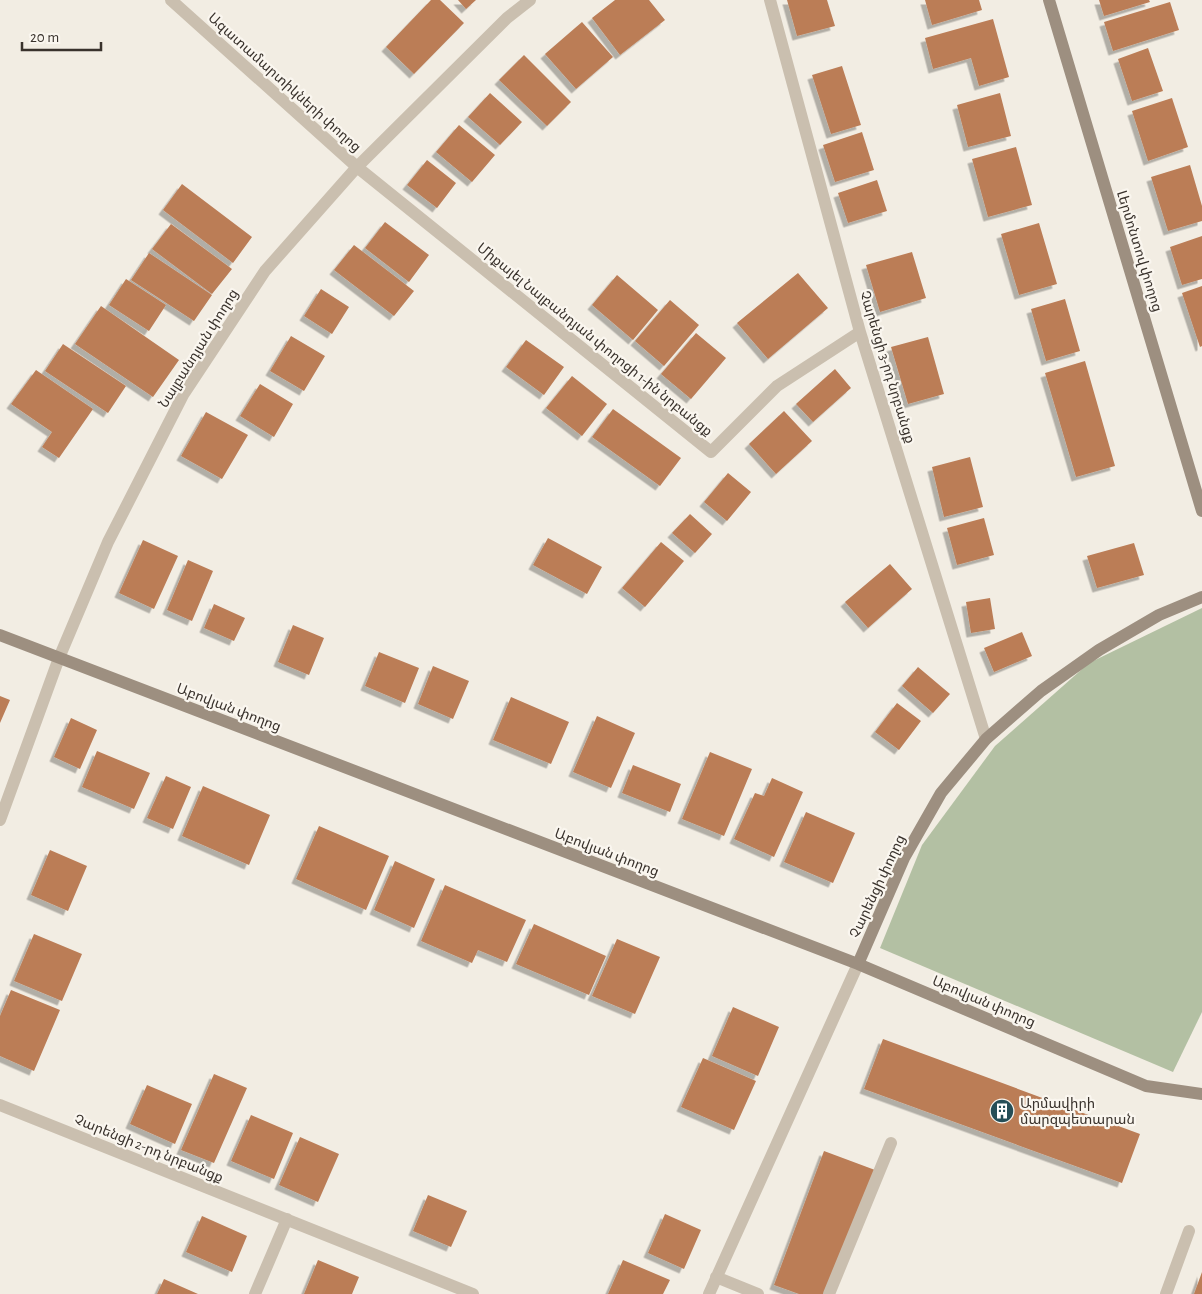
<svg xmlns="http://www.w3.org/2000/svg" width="1202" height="1294" font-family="'Alegreya Sans','Noto Sans Armenian',sans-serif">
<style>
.green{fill:#b3c0a3}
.building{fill:#bb7d57;filter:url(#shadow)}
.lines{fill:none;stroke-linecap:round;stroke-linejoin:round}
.street{stroke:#cabfaf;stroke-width:12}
.secondary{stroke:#9d8f80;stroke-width:12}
.labels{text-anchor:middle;stroke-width:4.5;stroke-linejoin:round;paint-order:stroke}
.street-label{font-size:14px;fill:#39322c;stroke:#faf6ef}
.poi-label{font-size:14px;fill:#39322c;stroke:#faf6ef;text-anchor:start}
</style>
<defs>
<filter id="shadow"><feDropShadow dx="-4.5" dy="4.5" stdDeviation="0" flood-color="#0004"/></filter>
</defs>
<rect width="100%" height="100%" fill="#f2ede3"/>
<path class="green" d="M1202,608V1012L1173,1072L880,948L922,845L995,746L1089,663Z"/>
<path class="building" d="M431,0H440L464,23L414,74L386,47Z
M458,0H476L466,9Z
M615,0H649L665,20L620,55L592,18Z
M787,0H827L835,26L797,36Z
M925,0H979L982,10L932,25Z
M1099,0H1149L1150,2L1104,16Z
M1170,2L1179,30L1113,51L1104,22Z
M993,19L1009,77L979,86L971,58L933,69L925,38Z
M582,22L613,57L576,89L545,54Z
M1148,48L1163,91L1132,101L1118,59Z
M524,55L571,102L547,126L499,80Z
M842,66L861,125L831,134L812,75Z
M490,93L522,122L500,145L468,117Z
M1000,93L1011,136L968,147L957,105Z
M1172,98L1188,147L1148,161L1132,111Z
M459,125L495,155L472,182L436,152Z
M862,132L874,170L835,182L823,145Z
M1016,147L1032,205L988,217L972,159Z
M427,160L456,183L437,208L407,185Z
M1190,165L1202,206V221L1168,231L1151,177Z
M877,180L887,211L848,223L838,193Z
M182,184L252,237L233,263L163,210Z
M385,222L429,255L409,282L365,248Z
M1039,223L1057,284L1019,295L1001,234Z
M171,224L232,269L212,294L152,249Z
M1202,236V279L1182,285L1170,247Z
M354,245L414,291L394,316L334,270Z
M912,252L926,298L880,312L866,265Z
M149,253L212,295L194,321L131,280Z
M798,273L828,308L768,359L737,323Z
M617,275L658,310L633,340L592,305Z
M126,279L166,305L149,331L109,305Z
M1202,286V346L1200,347L1182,293Z
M321,289L349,307L332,334L304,316Z
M1065,299L1080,351L1046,361L1031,309Z
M670,300L699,325L664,366L635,341Z
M101,306L179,360L153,397L75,344Z
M696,333L726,358L691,399L661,374Z
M291,336L325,356L304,391L270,371Z
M928,337L944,394L908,404L891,347Z
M526,340L564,367L544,395L506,367Z
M63,344L126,386L108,413L45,371Z
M1085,361L1115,466L1076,477L1045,373Z
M835,369L851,388L813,422L796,404Z
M36,370L93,409L59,458L42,447L52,432L11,404Z
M572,376L607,404L582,436L546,408Z
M260,384L293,404L274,437L240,416Z
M613,409L681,458L660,486L592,437Z
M784,411L812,441L776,474L749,444Z
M206,412L248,435L222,479L181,456Z
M970,457L983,507L944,517L932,467Z
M728,473L751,492L727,521L704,502Z
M690,514L712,534L695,553L672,533Z
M984,518L994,555L957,565L947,528Z
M548,538L602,567L587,594L533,565Z
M143,540L178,556L154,609L119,593Z
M661,542L684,561L645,607L622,588Z
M1134,543L1144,575L1097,588L1087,556Z
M188,560L213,571L192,621L167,610Z
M890,564L912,589L868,628L845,602Z
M990,598L995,629L971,633L966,602Z
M214,604L245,618L234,641L204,628Z
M293,625L324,638L309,675L278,662Z
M1022,632L1032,656L994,672L984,648Z
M379,652L419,668L405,703L365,686Z
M433,666L469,681L453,719L418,704Z
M918,667L950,694L933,713L902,686Z
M0,696L10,700L0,723Z
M511,697L569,722L551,764L493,740Z
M897,703L921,721L899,750L875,732Z
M597,716L635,733L611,788L573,772Z
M71,718L97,730L80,769L54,757Z
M97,751L150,773L134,809L82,787Z
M710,752L752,769L724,836L682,819Z
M633,765L681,784L670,812L622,793Z
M166,776L191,787L173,829L147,818Z
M772,778L803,792L774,857L734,839L755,793L764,796Z
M203,786L270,815L249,865L182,836Z
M806,812L855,833L833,883L784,862Z
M319,826L389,856L366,910L296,879Z
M50,850L87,866L68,911L31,895Z
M395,861L435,879L414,928L374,910Z
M445,885L526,920L507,962L478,950L472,963L421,941Z
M534,924L606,956L589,995L516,964Z
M34,934L82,954L62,1001L14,981Z
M617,939L660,957L635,1014L592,996Z
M11,990L60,1010L34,1071L0,1056V1016Z
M733,1007L779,1027L758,1076L712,1056Z
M883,1039L1140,1134L1122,1183L864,1089Z
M703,1058L756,1081L734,1130L681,1107Z
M214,1074L247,1088L214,1163L181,1150Z
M147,1085L192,1104L175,1144L130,1124Z
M251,1115L293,1133L274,1179L231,1161Z
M300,1137L339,1154L318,1202L279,1185Z
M824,1151L875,1170L828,1294H799L774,1285Z
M428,1195L467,1211L451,1247L413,1231Z
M665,1214L701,1230L684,1269L648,1253Z
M202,1216L247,1236L232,1272L186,1252Z
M318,1260L359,1277L352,1294H304Z
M623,1260L670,1280L663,1294H608Z
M1202,1272V1294H1194Z
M164,1279L198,1294H157Z"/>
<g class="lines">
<path class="street" d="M171,0L357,167L711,452L777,386L860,332
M770,0L860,332L986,739
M0,820L59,658L108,542L183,395L265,271L357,167L507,18L530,0
M0,1105L473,1294
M716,1277L758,1294
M255,1294L287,1219
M709,1294L858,964
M829,1294L891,1143
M1166,1294L1189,1231"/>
<path class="secondary" d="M1049,0L1202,511
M0,635L858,964L1146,1086L1202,1094
M858,964L904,858L941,793L986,739L1041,691L1099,650L1159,615L1202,597"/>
</g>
<defs>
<g id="building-disc" transform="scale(1.25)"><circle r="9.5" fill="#254e57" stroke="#faf6ef"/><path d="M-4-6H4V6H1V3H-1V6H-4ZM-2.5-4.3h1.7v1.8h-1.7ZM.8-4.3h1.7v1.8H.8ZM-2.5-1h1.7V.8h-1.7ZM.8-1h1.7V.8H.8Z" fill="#fff"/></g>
</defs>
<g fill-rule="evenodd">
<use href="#building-disc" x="1002" y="1111"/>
</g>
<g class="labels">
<g class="street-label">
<text transform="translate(285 82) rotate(42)" y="5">Ազատամարտիկների փողոց</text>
<text transform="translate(1140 251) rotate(73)" y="5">Լերմոնտով փողոց</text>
<text transform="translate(595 339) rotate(39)" y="5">Միքայել Նալբանդյան փողոցի 1-ին նրբանցք</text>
<text transform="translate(198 348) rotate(-58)" y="5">Նալբանդյան փողոց</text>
<text transform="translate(888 367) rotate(73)" y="5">Չարենցի 3-րդ նրբանցք</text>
<text transform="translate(229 707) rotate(21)" y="5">Աբովյան փողոց</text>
<text transform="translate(607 852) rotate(21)" y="5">Աբովյան փողոց</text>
<text transform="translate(877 886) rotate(-65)" y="5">Չարենցի փողոց</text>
<text transform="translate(984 1001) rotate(23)" y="5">Աբովյան փողոց</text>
<text transform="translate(149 1148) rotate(22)" y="5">Չարենցի 2-րդ նրբանցք</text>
</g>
<g class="poi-label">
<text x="1020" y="1108">Արմավիրի<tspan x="1020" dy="16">մարզպետարան</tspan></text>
</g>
</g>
<path d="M22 42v8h79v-8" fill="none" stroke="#39322c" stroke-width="2.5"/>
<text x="30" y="42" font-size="15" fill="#39322c" stroke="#faf6ef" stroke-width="4" paint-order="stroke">20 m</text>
</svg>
